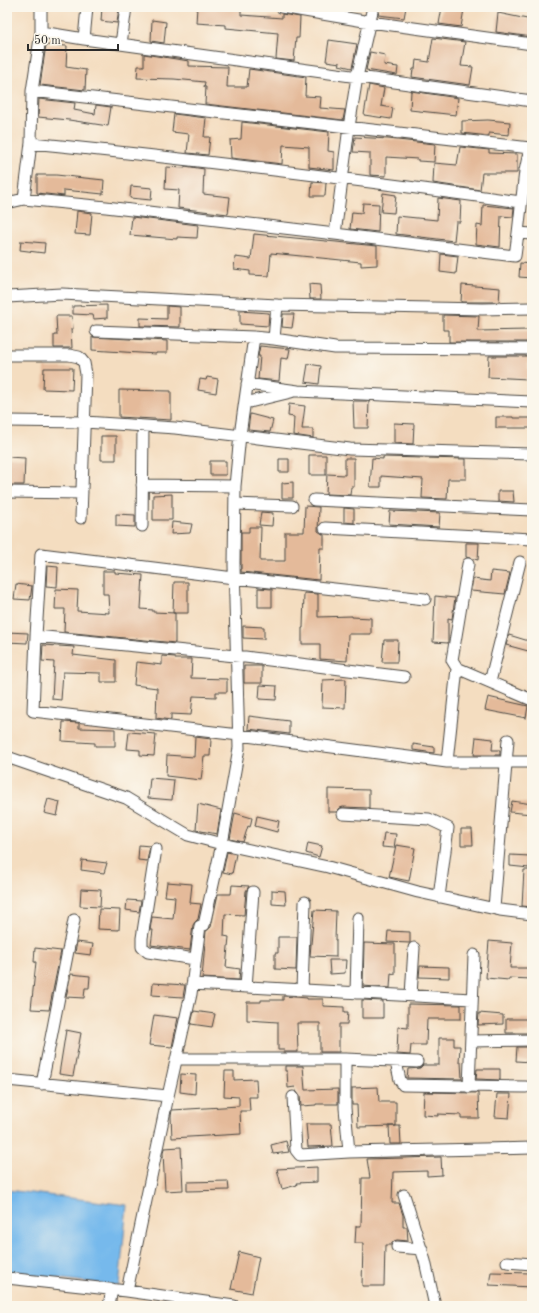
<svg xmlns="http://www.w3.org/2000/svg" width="539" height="1313" font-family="'Old Standard TT',serif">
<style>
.water{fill:#76b9ec;stroke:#50728c}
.building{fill:#e4ba9a}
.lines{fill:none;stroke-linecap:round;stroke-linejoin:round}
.minor-casing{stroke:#494641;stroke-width:13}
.minor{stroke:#fff;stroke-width:11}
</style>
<rect width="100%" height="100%" fill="#fbf7ec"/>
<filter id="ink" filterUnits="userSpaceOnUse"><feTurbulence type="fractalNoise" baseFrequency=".025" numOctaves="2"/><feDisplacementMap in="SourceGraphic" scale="8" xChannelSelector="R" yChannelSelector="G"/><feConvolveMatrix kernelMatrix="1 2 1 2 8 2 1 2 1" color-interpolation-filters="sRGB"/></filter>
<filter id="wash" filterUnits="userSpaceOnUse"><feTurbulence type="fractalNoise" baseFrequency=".012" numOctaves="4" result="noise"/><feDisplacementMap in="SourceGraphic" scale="16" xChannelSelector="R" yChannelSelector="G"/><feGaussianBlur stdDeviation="0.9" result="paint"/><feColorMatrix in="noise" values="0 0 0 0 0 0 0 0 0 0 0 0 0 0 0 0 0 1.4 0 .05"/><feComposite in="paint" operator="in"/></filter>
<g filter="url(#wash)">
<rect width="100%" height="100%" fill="#f4ddc0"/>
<path class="water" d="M7,1190L127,1205L119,1286L7,1272Z"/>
<g id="blocks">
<path class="building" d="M102,7H119L117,23L101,21Z
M197,7H241V15L282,18V14L300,17L299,38H296L294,61L276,59L278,33L226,28V25L196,23Z
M380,7H406L404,18L378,15Z
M442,7L464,9L461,27L439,24Z
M498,13L532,20V37L496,32Z
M152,20L166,22L164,43L151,41Z
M433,38L465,42L461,66L473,67L470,85L412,77L413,69H415L416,60L429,62Z
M329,40L357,44L352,68L339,65L340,63L326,61Z
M46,45L67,46L66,67L86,70L85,90L40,85Z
M370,52L385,55L384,65L398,67L397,75L366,70Z
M144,54L189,61V66L228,67L227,87H247L249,69L306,77L305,96L321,97L320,108L345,110L343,120L205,104L206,87H204L205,82L174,79L137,78L138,66H144Z
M369,85L384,88L381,106L393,108L391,119L364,115Z
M411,91L458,98L456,115L410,110Z
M39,99L75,103L74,110L95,114L96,105L111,107L108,126L69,120L38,117Z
M174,114L206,118L204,137H210L208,155L187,153L189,134L172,132Z
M488,120L510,122L509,135L489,133V136L462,133V121Z
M242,122L329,132L328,151L334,152V170L309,167V147L283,145L282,164L231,158L230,140L241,139Z
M355,137L388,139L435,144L434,162L418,161V159L386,157V176L370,175V153L353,152Z
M460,147L489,150V153L517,154V173H482L480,190L433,183L434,163L457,165Z
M185,166L204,169L203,194L230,197L228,214L178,208L179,190L165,189L166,167L185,168Z
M37,175H56L104,180L103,194L64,190V196L37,193Z
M312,182L326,183L325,196H311Z
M131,186L152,188L151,200L130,198Z
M383,193L396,195L394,213L381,212Z
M438,198L461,201L460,222H456L454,241L396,234L397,216L437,220Z
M363,203L379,204L378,232L350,229L352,212L362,213Z
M483,205L514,208L513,217L501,216L500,247L476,244L477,225L482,226Z
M77,211L92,213L90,235L75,234Z
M132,217L198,225L197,238L177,237V239L130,235Z
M254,234L377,246V265L361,266V262L271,253L269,276L250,275V271L234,269L235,257L251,259Z
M21,241L45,243L44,253L20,250Z
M441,254L458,256L456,274L440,272Z
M520,263L532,264V278L519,277Z
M309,284L320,285L321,299H310Z
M462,285L500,288L499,302H461Z
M107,305V318L94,319L93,315L73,314V306Z
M167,306L180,307V327L140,326V318L167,319Z
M240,311L269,313L268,326L240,324Z
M283,314H294L292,328L282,327Z
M443,315L479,316L478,331L529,330V342H449V330H443Z
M56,316H72L73,329H71L72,348H54V335H57Z
M92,337L167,341V353H156V354L92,350Z
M260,346L290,349L288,359L281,358L279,381L258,379L260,356H258Z
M489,356H528V379L488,377Z
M308,364L321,366L319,384L305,382Z
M44,368H73L72,390L43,389Z
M207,377L218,379L216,393L198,390L200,379L206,380Z
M119,390L171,391V420L119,417Z
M353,401H369L368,428H354Z
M289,404L305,406L302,429H313V438L293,435L294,417L288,416Z
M250,414L273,420L270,432L248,430Z
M496,417H513V418H532V428H496Z
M394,423L414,424L413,444L394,443Z
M101,436H116V460H101Z
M309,455H326V475H309Z
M7,457L25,458L24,485H7Z
M383,457L466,459V479H448L447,499L422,498L423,479L381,476V487H370L372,458L383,459Z
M345,458H354V487H351L350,495L326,494L327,474L345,475Z
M279,459H289V472H279Z
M210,461H226V475H210Z
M293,482V498H282V483Z
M498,491H513L514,502L498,501Z
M172,494V520H153V495Z
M305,506L319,507L318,531L324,535V548H320L319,580L241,572V532H249V527H261L260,561H285V532H304Z
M344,508L354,509V523L344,522Z
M390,511L440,513L439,527L389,524Z
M261,512L273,513L272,526L259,525Z
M116,514L135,515V527L116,526Z
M172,522L192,524L190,533L171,534Z
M466,543H479L478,560L466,557Z
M47,566L58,567L57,587L46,586Z
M103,571H115V573L143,575L141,609L153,610V612L175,613V643L64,632L65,609H55L56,589L78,590L77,611L109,613L108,594H103Z
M491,571L510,573L505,594L471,591L473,579L490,581Z
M174,582H188V613H173Z
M16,584L32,586L30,600L14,599Z
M258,588L272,589V607H258Z
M304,593L318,594V617L352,616V617L371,618V634H348L347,661L320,659V644H302V628H303Z
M435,596L455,598L452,619L448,618V643L433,642Z
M243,626L264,627V639L243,638Z
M7,632L28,633L27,643L7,642Z
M509,635L532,642V652L506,645Z
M384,640H398L397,662H382Z
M43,645L74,647L73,655L116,660V682H101V673L63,672L61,700L52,699L54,662L42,661Z
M162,656L175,657V659H192L191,678L227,679V692H216V697L193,696L191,715L171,714V720L156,718L157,688L134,685L136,662L162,665Z
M244,666H262V683H244Z
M346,679L345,708L322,707L323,680Z
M260,685L277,686L276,700L259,699Z
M488,697L528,706L526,718L485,710Z
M249,716L289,721V734L248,729Z
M63,722L79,723V728L115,729V746H95V743L62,741Z
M129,732L156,734L154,756L140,755V750L127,749Z
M195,737L211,739L210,756H204L201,780L166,776L167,755L194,757Z
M476,737L493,739L492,750H500V755H474Z
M413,744L434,747V753L413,750Z
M150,778L174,780L172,800L148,798Z
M328,789L369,790V808L343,807L340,808L336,812H328Z
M48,799L60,802L57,816L44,813Z
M512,801L532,804V814L510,812Z
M198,804L221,810L217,834L196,830Z
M235,813L252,818L250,827L248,826L243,842L230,839Z
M257,816L279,821L277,832L255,826Z
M461,829H472L473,845H461Z
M384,833L396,834L394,848L382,847Z
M308,843L322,846L319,857L306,853Z
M139,845L150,846L147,861L138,860Z
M396,845L415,848L409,881L389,877Z
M227,852L236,854L232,874L223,872Z
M510,855L530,856L529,868L510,866Z
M82,860L107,863L104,873L81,870Z
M524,870H532V907L522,906Z
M167,882L192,884L190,903L201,904L198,919L195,922L193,925L190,950L151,945L153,930H150L152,917L173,919L175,897L165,896Z
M232,885L249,886L246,891L244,915L225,914L224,936L229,937L226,967L240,969L239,980L202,978L206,931L211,927L218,894H231Z
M81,889L101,890L100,907L80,906Z
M272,890L285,891L286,905L272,904Z
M127,900L141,901L139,912L126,910Z
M99,909L120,910L119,930L98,929Z
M314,910L336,911L335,940H336V957L310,956Z
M388,931L410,932V943L387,942Z
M278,937H297L296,970L275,969V953H278Z
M489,941L512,943L510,968H532V979L509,978V980L486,978Z
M77,942L93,944L91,955L75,953Z
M364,943L395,944V974L391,973L390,988L363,986Z
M35,948L61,951L49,1010L31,1009L36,962H34Z
M329,960H346L345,973L330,974Z
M420,966L449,967V978L419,977Z
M71,974L90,976L89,988H85L84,998L66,997Z
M153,983L185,985L183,997L152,995Z
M283,996L307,998V999H323V1006L344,1007V1012H348L347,1024H339V1052H320V1023H297L298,1052H284V1050H278V1022L247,1020V1002H261V1000H283Z
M362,1000L383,1001V1018H362Z
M408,1004L461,1005V1019H427L426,1045H411L410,1055L397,1054L398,1027L408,1028Z
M194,1011L215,1014L212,1027L191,1024Z
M479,1013L503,1015V1024L478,1025Z
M154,1015L178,1018L172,1047L149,1045Z
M506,1019H529L530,1033H506Z
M66,1030L81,1033L73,1076L59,1074Z
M439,1038H454V1046H460L459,1062H461L462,1079L407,1078L408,1069L420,1068L423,1065H439Z
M517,1047H531V1062L516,1061Z
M285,1066H303L305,1090L338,1089V1104H316V1105L301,1106L300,1096L296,1091L295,1087L288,1088L287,1071H285Z
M477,1069H500V1080L476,1079Z
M225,1071H234V1080L256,1079L257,1097H249L250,1111H240L241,1134L172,1138L171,1116L172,1110L239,1106V1097L224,1096Z
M181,1074L196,1075L195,1094L180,1092Z
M378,1087L379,1102H396V1126L358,1127L357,1105H352V1088Z
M424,1092L478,1093L479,1118H461V1115L438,1114V1116L423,1115Z
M497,1094H511L509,1118L495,1117Z
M306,1124H331L333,1146L308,1147Z
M389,1126H400L401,1144H390Z
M286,1141L289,1152L273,1154L271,1145Z
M181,1147L183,1190L165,1191L163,1153L164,1148Z
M441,1157L442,1175L427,1176V1171L393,1172L392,1203H399L403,1215V1227H407L408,1241L397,1240L394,1241L391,1245H385L384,1286H362L363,1243H355L356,1226H361L362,1178H370L367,1159Z
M317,1167V1182L296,1183L297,1185L282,1189L277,1169Z
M228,1181L229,1190L187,1191V1182Z
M239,1252L259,1257L252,1293L231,1289Z
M491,1272L532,1273V1287L489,1285Z"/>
</g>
</g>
<g filter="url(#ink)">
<use href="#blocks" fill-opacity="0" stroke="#494641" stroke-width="1"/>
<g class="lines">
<g class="minor-casing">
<path id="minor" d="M41,7V32L84,39
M87,7L84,39L532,101
M281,7L370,22L532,44
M373,7L357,77L349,127L335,234L515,256L518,233
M121,44L126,7
M32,91L530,148L525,171
M31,143C195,159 358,180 521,202
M531,171H525L518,233L532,234
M24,199L31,143L32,91L41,32
M7,203L24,199L106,207L335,234
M7,297L62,294L277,305L483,309L532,308
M96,331L254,337L274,339L277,305
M274,339L335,348L532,349
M7,355H69L79,357L84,363L86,374L81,518
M247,384L298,391L532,402
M245,403L291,392
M7,421L85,422L175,428L350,449L532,454
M142,485L235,486
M7,492L82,493
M314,500L532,510
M235,504L292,506
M142,526L143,426
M325,528L532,539
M425,599L234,578L41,554L36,636L33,711L239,735L447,762H532
M36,636L245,657L404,677
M457,668L532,700
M490,682L520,562
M7,757L126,798L188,835L222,844L328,867L418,892L500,910L532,914
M447,762L457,668L452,660L468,564
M343,814L429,819L448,828L439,897
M156,849L142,938V947L148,952L195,959
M494,908L508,740
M192,984L472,999
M246,987L253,892
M302,990L305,902
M356,993L358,918
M411,995L414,948
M471,1041L532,1040
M176,1059H345L417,1062
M345,1059V1108L349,1152
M396,1062L400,1080L403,1085L526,1087
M7,1080L168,1096
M42,1084L74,920
M469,1087L474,955
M293,1097L296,1150L300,1155L349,1152L532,1148
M404,1195L425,1261L435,1306
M397,1247L422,1249
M507,1262L532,1264
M7,1278L127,1291L234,1306
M127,1291L168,1096L191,994L200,926L204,925L222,844L239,748L234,565L235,486L240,435L254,337
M109,1306L112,1289"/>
</g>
<use href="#minor" class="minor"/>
</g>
</g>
<rect width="539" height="1313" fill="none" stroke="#fbf7ec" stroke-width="24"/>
<path d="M28 44v6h90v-6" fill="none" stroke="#2b2b2b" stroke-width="2"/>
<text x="34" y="44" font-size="12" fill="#2b2b2b" stroke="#fbf7ec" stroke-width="3" paint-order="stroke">50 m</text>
</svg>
